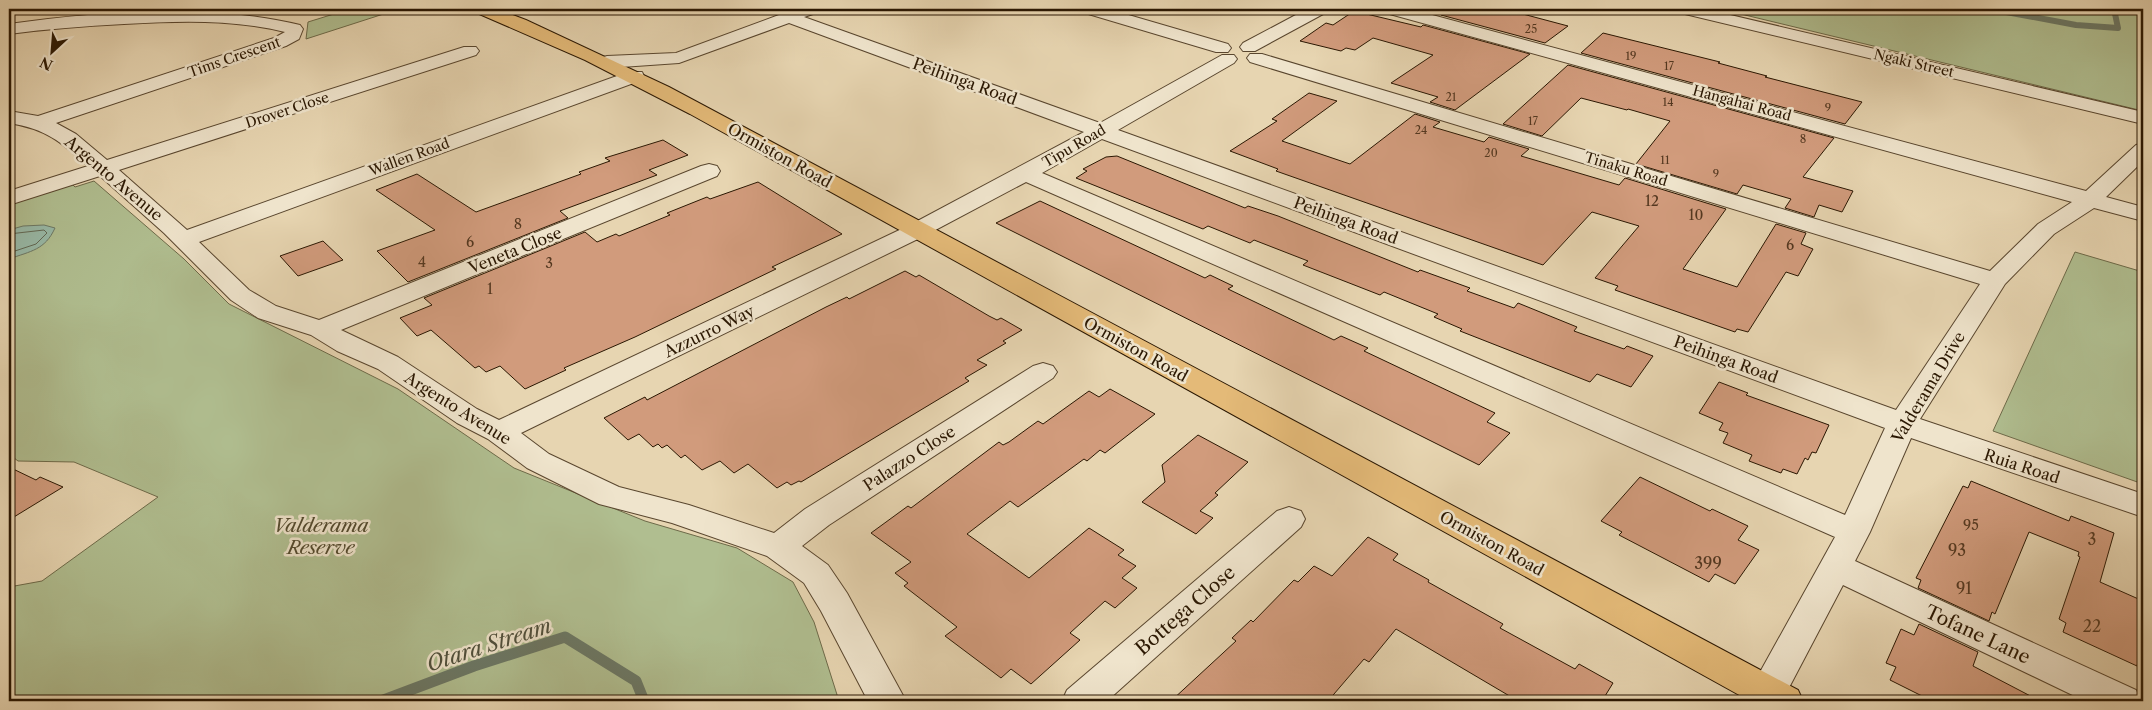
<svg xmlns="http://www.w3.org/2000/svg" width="2152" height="710" font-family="'Libre Caslon Text',serif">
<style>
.green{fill:#b0be90;stroke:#6d6a49}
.water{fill:#98b9a7;stroke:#6c7865}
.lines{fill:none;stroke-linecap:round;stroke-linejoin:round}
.shore{stroke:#616854;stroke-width:1}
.stream-far1{stroke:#6c7865;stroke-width:6}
.stream{stroke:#6c7865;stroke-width:11}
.building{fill:#d19b7c;stroke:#2a1702}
.minor-casing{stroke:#59462e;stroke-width:2}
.major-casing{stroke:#2a1702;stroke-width:2}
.minor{fill:#efe4cc;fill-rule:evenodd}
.major{fill:#e4ba78;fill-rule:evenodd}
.labels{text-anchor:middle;stroke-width:5;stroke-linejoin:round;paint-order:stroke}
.far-number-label{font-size:11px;fill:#543820}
.far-street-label{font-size:14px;fill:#2a1702;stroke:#efe4cc}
.number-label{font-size:14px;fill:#543820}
.street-label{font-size:16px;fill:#2a1702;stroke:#efe4cc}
.near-number-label{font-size:16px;fill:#543820}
.near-park-label{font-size:19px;font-style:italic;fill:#52492d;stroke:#efe4cc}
.near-street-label{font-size:19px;fill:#2a1702;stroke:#efe4cc}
.near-water-label{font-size:21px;font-style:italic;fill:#50503c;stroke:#efe4cc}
</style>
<rect width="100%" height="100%" fill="#e7d5b1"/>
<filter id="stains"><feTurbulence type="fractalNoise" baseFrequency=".004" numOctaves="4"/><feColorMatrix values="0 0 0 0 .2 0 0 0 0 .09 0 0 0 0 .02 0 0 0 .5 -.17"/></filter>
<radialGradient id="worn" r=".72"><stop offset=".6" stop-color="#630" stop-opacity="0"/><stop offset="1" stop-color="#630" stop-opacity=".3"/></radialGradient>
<path class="green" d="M350,9H399L306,39L308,22Z
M1720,9H2143V111Z
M94,181L184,259L229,304L398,389L514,468L645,521L737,548L793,582L814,622L839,701H9V587L42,581L158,497L74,462L18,461L9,454V431L14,426V420L9,417V205L71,183L75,187Z
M2075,252L2143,272V484L1993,431Z"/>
<path class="water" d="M44,225L55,228C45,250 31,251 9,259V230L23,226Z"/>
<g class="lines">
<path class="shore" d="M9,234L44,230L47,233L36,244L9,253"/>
<path class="stream-far1" d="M1990,9L2076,25L2118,28L2114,9"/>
<path class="stream" d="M381,701L474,666L565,637L636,681L644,701"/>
</g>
<path class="building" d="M1452,9H1504L1568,26L1545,43L1441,15Z
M1354,11L1421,27L1423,25L1530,54L1455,110L1430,102L1438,97L1391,83L1433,55L1373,38L1355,50L1346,48L1341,51L1300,41L1326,23L1333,25Z
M1603,33L1720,62L1718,63L1767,76L1765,77L1862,102L1845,124L1581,53Z
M1568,65L1834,138L1803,177L1853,191L1842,212L1819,205L1814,217L1785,208L1791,199L1743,185L1737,194L1636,164L1670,121L1628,109L1627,110L1581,98L1542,136L1503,124Z
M1309,93L1337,101L1282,141L1350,164L1415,114L1440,122L1433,127L1484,142L1489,137L1529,149L1521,156L1619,185L1625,178L1726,209L1683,269L1737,287L1776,224L1806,233L1801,244L1813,249L1798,276L1786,272L1748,332L1737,329L1735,332L1615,290L1618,286L1595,278L1639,226L1592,212L1543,265L1276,171L1278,169L1230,151L1277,121L1272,119Z
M663,140L688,155L649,170L657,175L560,211L568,218L408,282L377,251L435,230L376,190L417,174L476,212L581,174L579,172L610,161L605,158L608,157Z
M1117,156L1245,208L1248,206L1278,216L1418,272L1420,270L1470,288L1467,291L1514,308L1518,303L1545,314L1577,327L1574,331L1624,349L1627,346L1653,356L1631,387L1597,374L1590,382L1460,331L1462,329L1434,317L1438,314L1384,292L1380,295L1303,265L1308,261L1254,240L1250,243L1208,226L1203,229L1076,178L1087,171L1083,169L1106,157Z
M758,182L842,234L772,267L776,269L635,337L564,368L566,370L525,389L500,366L486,372L479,366L475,368L431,330L417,336L400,318L432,305L424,298L585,232L597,242L616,234L619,236L670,215L667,213L707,197L710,199Z
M1040,201L1205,278L1210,275L1233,286L1228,289L1334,340L1341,336L1368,348L1364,351L1495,413L1487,422L1510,433L1479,465L996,223Z
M323,241L343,260L298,276L280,256Z
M905,271L916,277L919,275L989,316L997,320L1001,318L1022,330L1003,341L1006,343L977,360L987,365L965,378L969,381L801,482L799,481L791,485L787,482L777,488L748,464L734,473L720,461L702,470L685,455L681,458L667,445L662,448L658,444L653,447L639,434L628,440L604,418L645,397L647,400L826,307L847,297L849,299Z
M1719,382L1748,393L1746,395L1829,425L1816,453L1812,452L1808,460L1805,458L1797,474L1783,469L1781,473L1749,461L1752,455L1723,443L1728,433L1719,430L1723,423L1699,413Z
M1110,389L1155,414L1105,453L1100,450L1087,461L1084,459L1018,507L1010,501L967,534L1029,578L1089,528L1124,550L1118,555L1136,566L1122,578L1137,588L1115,608L1105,601L1070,633L1080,640L1031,684L1011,669L1001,678L945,636L957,627L904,586L908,583L895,573L911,562L871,533L908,506L911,508L999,442L1003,445L1009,442L1038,421L1043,424L1089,391L1099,397Z
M1198,435L1248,462L1215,493L1218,495L1200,511L1213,518L1196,534L1142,502L1165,482L1162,465Z
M9,467L36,480L40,477L63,487L9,520Z
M1640,477L1710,511L1712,509L1748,526L1738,540L1759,550L1735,584L1715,574L1709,582L1619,535L1622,532L1601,521Z
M1971,481L2069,521L2071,516L2114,533L2100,582L2143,601V658L2139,656L2137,666L2063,632L2066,623L2059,619L2080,557L2078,556L2079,552L2029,532L1995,614L1992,612L1989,621L1918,588L1921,580L1916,578L1935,541L1963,486L1968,488Z
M1368,537L1398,554L1393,560L1429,580L1428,582L1503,624L1500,628L1575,669L1579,664L1613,683L1602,701H1518L1396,629L1369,662L1364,659L1328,701H1171L1236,641L1232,638L1251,620L1253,622L1294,580L1298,582L1314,566L1332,576Z
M1919,624L1978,652L1973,666L2040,701H1932L1890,680L1896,667L1886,663L1901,629L1914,635Z"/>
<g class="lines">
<g class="minor-casing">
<path id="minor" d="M795,9H815L813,14L804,17L1100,123L1222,55H1234L1237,59L1234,63L1118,130L1896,410L1980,284L1250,62L1247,58L1250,54H1262L1990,271L2038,224L2072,202L1386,13L1384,9H1410L2086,191L2136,145L2143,143V161L2106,197L2143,207V221L2094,208L2054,234L2005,284L1920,419L2143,494V517L1911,438L1870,532L1855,561L2136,690L2141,701H2085L1843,585L1782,701H1744L1835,537L1026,182L926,235L521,433L549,454L619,487L689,505L774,533L805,509L1033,366L1043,363L1053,366L1057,372L1053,378L829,525L802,546L828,565L847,593L906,701H868L821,611L804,583L767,556L672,523L599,504L527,468L488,439L457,423L378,369L337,351L311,335L258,318L231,300L164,233L100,176L9,205V191L88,166C60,141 46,129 9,123V111L38,116L274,38L285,32C232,19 178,21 124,24C85,26 47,29 9,34V24C101,11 210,3 300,25L303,29L299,39L286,46L56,123L76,134L107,160L464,47H476L479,51L476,55L119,170L187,230L628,72H642L644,76L642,80L199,242L249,290L276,306L319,320L701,166L709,164L717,166L720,171L717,176L341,330L398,357L477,409L499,420L910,225L1084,132L789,23L679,63L607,68L600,66L598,62L600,58L607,56L676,53ZM1102,139L1885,428L1845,515L1042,173Z
M1083,9H1108L1228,44L1231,48L1228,52H1216L1085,13Z
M1307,9H1327L1325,13L1255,51H1243L1240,47L1243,43Z
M1677,9H1705L2143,112V124L1685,14L1679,13Z
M1289,507L1301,511L1305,519L1301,527L1107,701H1062L1067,690L1277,511Z"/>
</g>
<g class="major-casing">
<path id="major" d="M475,9H497L526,20L669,87L1798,690L1803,701H1750L690,114L585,60L477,13Z"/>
</g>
<use href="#minor" class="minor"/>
<use href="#major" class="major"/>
</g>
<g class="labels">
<g class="far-number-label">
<text x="1531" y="33">25</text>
<text x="1631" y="60">19</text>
<text x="1669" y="70">17</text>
<text x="1451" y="101">21</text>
<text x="1668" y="106">14</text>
<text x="1828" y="112">9</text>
<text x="1533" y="125">17</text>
<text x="1421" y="134">24</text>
<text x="1803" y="143">8</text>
<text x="1491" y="157">20</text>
<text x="1665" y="164">11</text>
<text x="1716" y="178">9</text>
</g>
<g class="far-street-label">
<text transform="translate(234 57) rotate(-19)" y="5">Tims Crescent</text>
<text transform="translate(1914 63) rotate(13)" y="5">Ngaki Street</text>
<text transform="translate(1742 103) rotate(15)" y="5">Hangahai Road</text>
<text transform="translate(287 110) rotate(-18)" y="5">Drover Close</text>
<text transform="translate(1074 146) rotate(-30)" y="5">Tipu Road</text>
<text transform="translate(409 157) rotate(-20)" y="5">Wallen Road</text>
<text transform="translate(1626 169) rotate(17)" y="5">Tinaku Road</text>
</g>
<g class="number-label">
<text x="1652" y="206">12</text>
<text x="1696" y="220">10</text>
<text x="518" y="229">8</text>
<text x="470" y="247">6</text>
<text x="1790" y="250">6</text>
<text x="422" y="267">4</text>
<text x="549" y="268">3</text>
<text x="490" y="294">1</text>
<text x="1971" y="530">95</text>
</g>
<g class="street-label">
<text transform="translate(965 81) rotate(20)" y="6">Peihinga Road</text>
<text transform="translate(780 155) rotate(29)" y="6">Ormiston Road</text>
<text transform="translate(114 178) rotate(40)" y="6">Argento Avenue</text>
<text transform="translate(1346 220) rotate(20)" y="6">Peihinga Road</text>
<text transform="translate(515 250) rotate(-22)" y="6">Veneta Close</text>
<text transform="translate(709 331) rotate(-26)" y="6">Azzurro Way</text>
<text transform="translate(1136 349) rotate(29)" y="6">Ormiston Road</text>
<text transform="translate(1726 359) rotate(20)" y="6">Peihinga Road</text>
<text transform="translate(1928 387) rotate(-59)" y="6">Valderama Drive</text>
<text transform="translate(458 408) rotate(32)" y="6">Argento Avenue</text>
<text transform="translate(909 458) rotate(-33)" y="6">Palazzo Close</text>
<text transform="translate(2022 466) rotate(18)" y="6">Ruia Road</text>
<text transform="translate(1492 543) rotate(29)" y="6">Ormiston Road</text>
</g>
<g class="near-number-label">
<text x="2092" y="545">3</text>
<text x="1957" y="556">93</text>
<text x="1708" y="569">399</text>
<text x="1964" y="594">91</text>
<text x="2092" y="632">22</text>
</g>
<g class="near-park-label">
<text x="321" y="532">Valderama<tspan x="321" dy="22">Reserve</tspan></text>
</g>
<g class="near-street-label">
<text transform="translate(1185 610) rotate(-41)" y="7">Bottega Close</text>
<text transform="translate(1978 634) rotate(25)" y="7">Tofane Lane</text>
</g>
<g class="near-water-label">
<text transform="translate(489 645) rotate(-18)" y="7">Otara Stream</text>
</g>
</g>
<rect width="2152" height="710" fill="none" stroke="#e7d5b1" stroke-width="30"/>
<rect x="10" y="10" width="2132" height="690" fill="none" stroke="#2a1702" stroke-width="2.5"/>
<rect x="15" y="15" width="2122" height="680" fill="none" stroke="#2a1702"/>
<g transform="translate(52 52) rotate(206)" stroke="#efe4cc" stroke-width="4" paint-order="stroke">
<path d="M0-4L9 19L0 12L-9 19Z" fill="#2a1702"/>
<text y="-8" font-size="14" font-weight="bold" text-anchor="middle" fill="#2a1702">N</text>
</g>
<rect width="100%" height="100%" filter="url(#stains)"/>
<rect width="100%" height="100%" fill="url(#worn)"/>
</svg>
